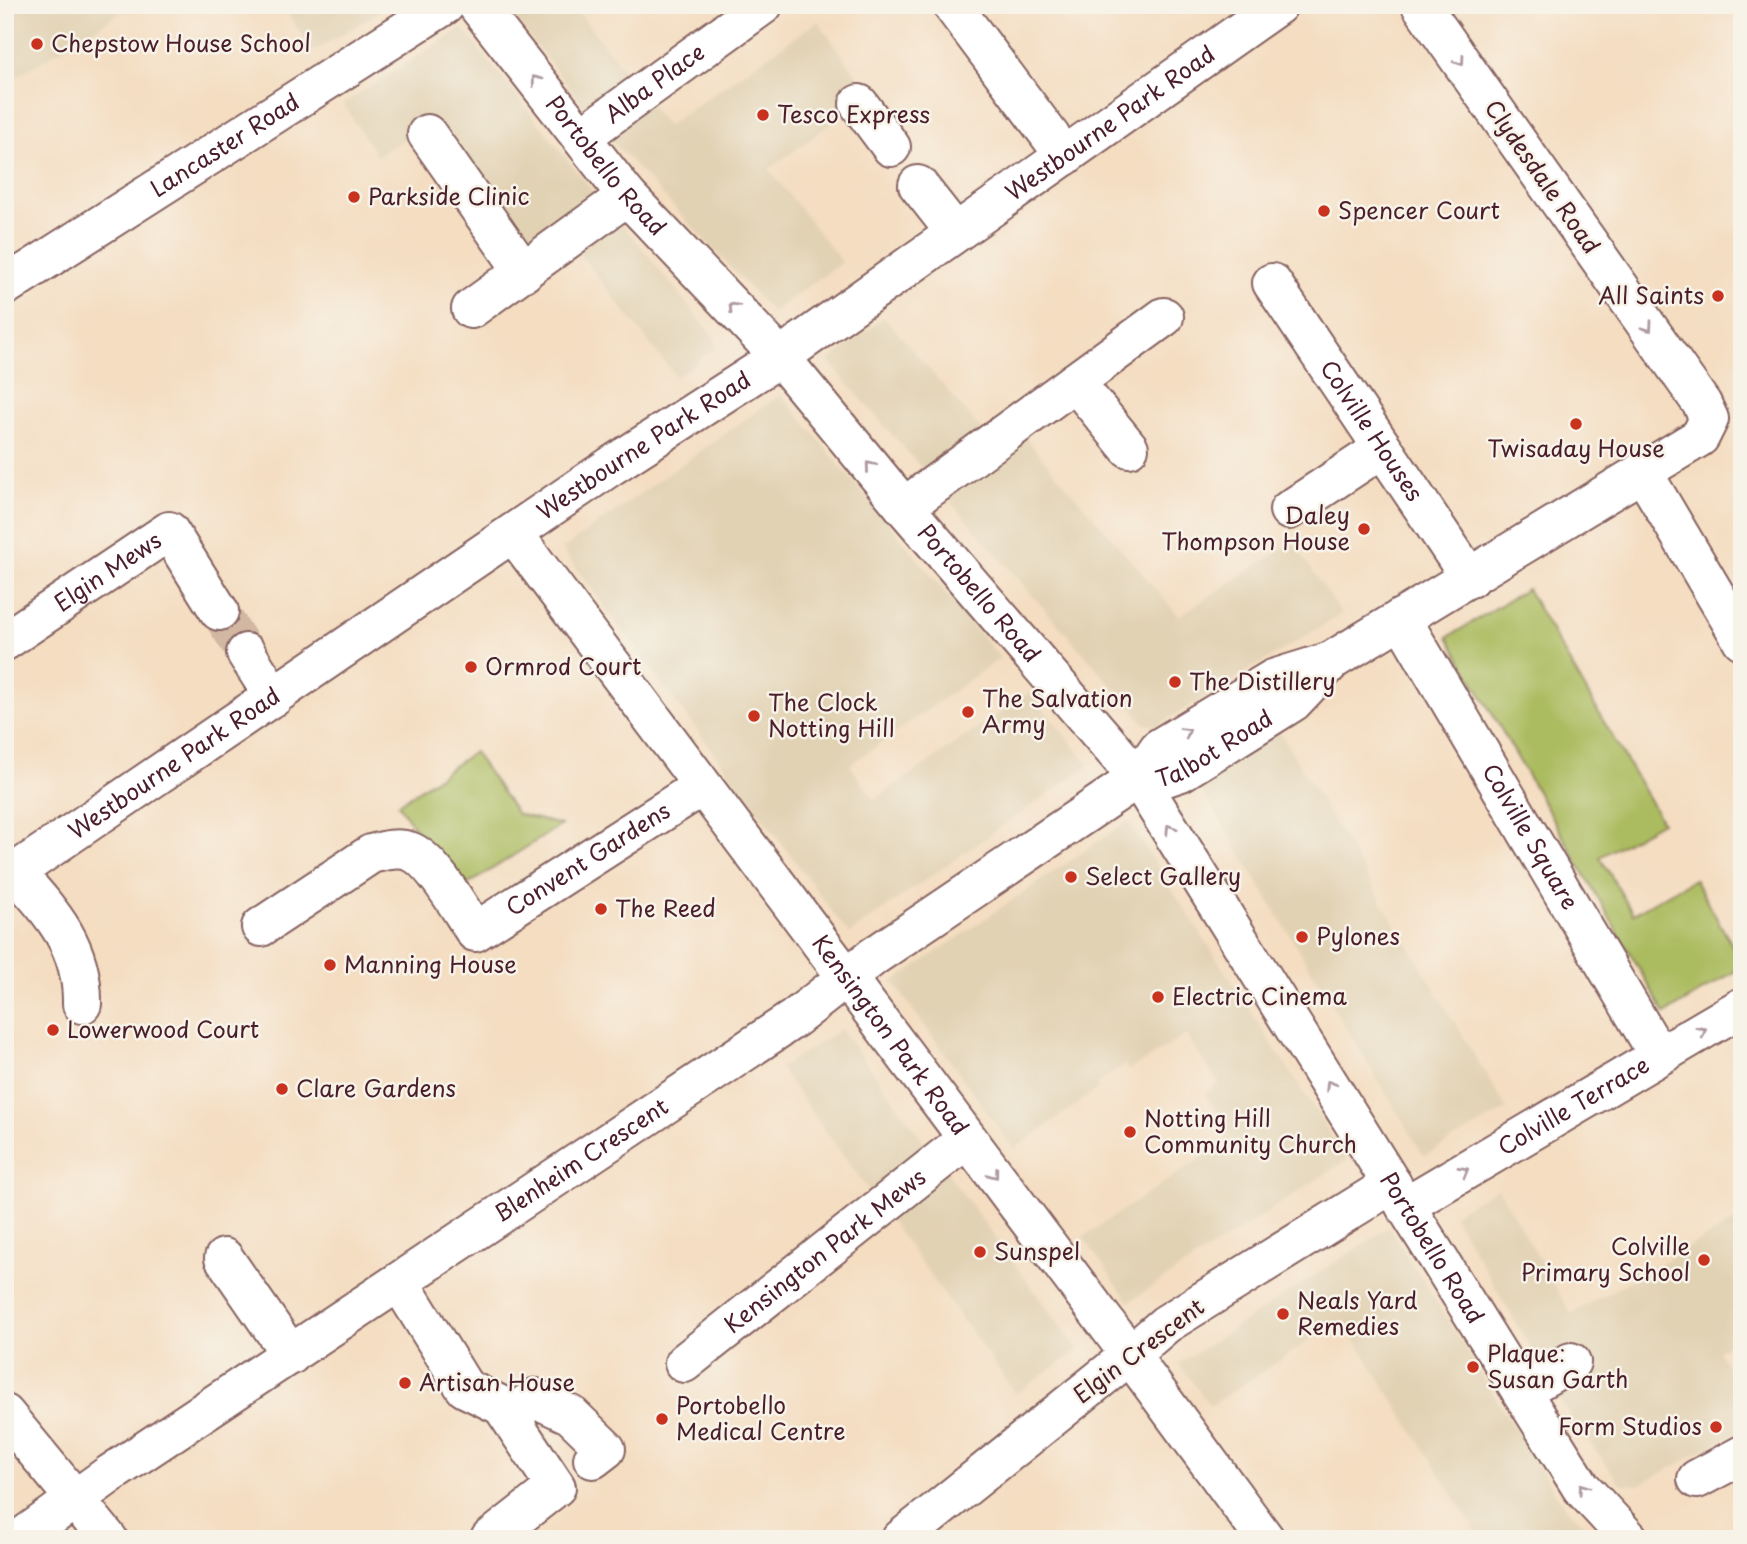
<svg xmlns="http://www.w3.org/2000/svg" width="1747" height="1544" font-family="'Playpen Sans',sans-serif">
<style>
.built{fill:#e2d2b4}
.green{fill:#abbb5e;stroke:#7a6d44;stroke-width:2}
.lines{fill:none;stroke-linecap:round;stroke-linejoin:round}
.minor-tunnel{stroke:#d2b7a3;stroke-width:38;stroke-dasharray:38 19;stroke-linecap:butt}
.minor-casing{stroke:#866260;stroke-width:42}
.major-casing{stroke:#866260;stroke-width:42}
.minor{stroke:#fff;stroke-width:38}
.major{stroke:#fff;stroke-width:38}
.oneway{stroke:#ae9aa0}
.poi-dot{fill:#c8321e;stroke:#f7f3e8;stroke-width:2.5}
.labels{text-anchor:middle;stroke-width:5;stroke-linejoin:round;paint-order:stroke}
.poi-label{font-size:23px;fill:#4a1f2b;stroke:#f7f3e8;text-anchor:start}
.street-label{font-size:23px;fill:#4a1f2b;stroke:#f7f3e8}
</style>
<rect width="100%" height="100%" fill="#f7f3e8"/>
<filter id="ink" filterUnits="userSpaceOnUse"><feTurbulence type="fractalNoise" baseFrequency=".0143" numOctaves="2"/><feDisplacementMap in="SourceGraphic" scale="14" xChannelSelector="R" yChannelSelector="G"/><feConvolveMatrix kernelMatrix="1 2 1 2 8 2 1 2 1" color-interpolation-filters="sRGB"/></filter>
<filter id="wash" filterUnits="userSpaceOnUse"><feTurbulence type="fractalNoise" baseFrequency=".00686" numOctaves="4" result="noise"/><feDisplacementMap in="SourceGraphic" scale="28" xChannelSelector="R" yChannelSelector="G"/><feGaussianBlur stdDeviation="1.57" result="paint"/><feColorMatrix in="noise" values="0 0 0 0 0 0 0 0 0 0 0 0 0 0 0 0 0 1.4 0 .05"/><feComposite in="paint" operator="in"/></filter>
<g filter="url(#wash)">
<rect width="100%" height="100%" fill="#f4ddc1"/>
<path class="built" d="M5,5H133L5,84Z
M282,5H390L313,52Z
M504,5H573L667,126L818,21L871,95L769,169L842,262L772,312L611,140Z
M462,28L604,205L532,257L436,119L377,156L343,104Z
M619,220L714,337L715,348L676,377L576,249Z
M884,317L999,450L1022,434L1179,616L1293,542L1342,614L1157,726L1145,724L828,361Z
M781,394L1000,658L850,765L874,800L1030,692L1089,765L849,934L562,549Z
M1277,728L1507,1109L1424,1156L1195,779Z
M1128,821L1347,1160L1129,1302L1083,1237L1227,1141L1215,1122L1221,1117L1205,1094L1219,1084L1186,1035L1129,1070L1124,1065L1097,1084L1099,1088L1014,1149L893,982Z
M841,1029L1078,1350L1016,1394L780,1068Z
M1498,1188L1571,1314L1742,1217V1337L1718,1350L1742,1391V1429L1639,1485L1621,1484L1571,1418L1453,1214Z
M1389,1227L1556,1494L1568,1510L1603,1539H1481L1342,1319L1210,1406L1179,1364Z"/>
<path class="green" d="M1527,589L1662,822L1600,857L1633,914L1694,879L1742,962V967L1665,1014L1448,637Z
M474,752L517,814L561,825L458,891L398,804Z"/>
</g>
<g filter="url(#ink)">
<g class="lines">
<path class="minor-tunnel" d="M219,611L246,653"/>
<g class="minor-casing">
<g id="minor">
<path id="s1" d="M477,5L627,196L780,357L904,507L1138,778L1581,1487L1629,1539"/>
<path d="M952,5L1065,156"/>
<path d="M859,104L891,147"/>
<path d="M427,134L524,272"/>
<path id="s2" d="M581,137L763,5"/>
<path d="M918,185L955,232"/>
<path id="s3" d="M1272,283L1470,578"/>
<path id="s4" d="M5,286L445,5"/>
<path d="M471,309L627,196"/>
<path d="M1075,382L1129,448"/>
<path d="M1642,471L1742,640"/>
<path d="M904,507L1164,317"/>
<path d="M1289,510L1383,448"/>
<path id="s5" d="M513,533L1130,1355L1166,1324L1392,1184"/>
<path id="s6" d="M1401,618L1659,1056"/>
<path id="s7" d="M5,641L169,531L219,611"/>
<path d="M246,653L274,697"/>
<path id="s8" d="M1138,778L1160,779L1181,772L1293,702L1329,664"/>
<path d="M15,872C52,913 83,946 82,1004"/>
<path id="s9" d="M261,927L371,854C383,851 397,847 409,851C432,858 461,911 475,932L701,787"/>
<path id="s10" d="M1405,1206L1742,1007"/>
<path d="M224,1258L291,1355"/>
<path d="M400,1283L465,1388L502,1406L556,1487L490,1539"/>
<path id="s11" d="M684,1363L967,1139"/>
<path d="M1521,1391L1571,1362"/>
<path d="M510,1416L535,1398L571,1415L606,1449L593,1459"/>
<path d="M1697,1479L1742,1455"/>
<path id="s12" d="M20,1539L110,1474L795,1018L874,956L1138,778L1159,748L1273,679L1331,661L1700,437L1709,419L1702,404L1421,5"/>
</g>
</g>
<g class="major-casing">
<g id="major">
<path id="s13" d="M5,879L611,466L780,357L1278,5"/>
<path d="M5,1414L108,1539"/>
<path d="M901,1539L1130,1355L1265,1539"/>
</g>
</g>
<use href="#minor" class="minor"/>
<use href="#major" class="major"/>
</g>
<defs><path id="oneway-chevron" d="M-2-3.5L2.5 0L-2 3.5" fill="none" stroke-width="1.6" stroke-linecap="round" stroke-linejoin="round" transform="scale(1.75)"/></defs>
<g class="oneway">
<use href="#oneway-chevron" transform="translate(1460 61) rotate(55)"/>
<use href="#oneway-chevron" transform="translate(536 80) rotate(-128)"/>
<use href="#oneway-chevron" transform="translate(733 307) rotate(-134)"/>
<use href="#oneway-chevron" transform="translate(1648 327) rotate(55)"/>
<use href="#oneway-chevron" transform="translate(870 466) rotate(-130)"/>
<use href="#oneway-chevron" transform="translate(1186 732) rotate(-31)"/>
<use href="#oneway-chevron" transform="translate(1170 829) rotate(-122)"/>
<use href="#oneway-chevron" transform="translate(1702 1031) rotate(-31)"/>
<use href="#oneway-chevron" transform="translate(1330 1085) rotate(-122)"/>
<use href="#oneway-chevron" transform="translate(1464 1171) rotate(-30)"/>
<use href="#oneway-chevron" transform="translate(994 1174) rotate(53)"/>
<use href="#oneway-chevron" transform="translate(1583 1488) rotate(-126)"/>
</g>
</g>
<g class="poi-dot">
<circle cx="37" cy="44" r="7"/>
<circle cx="763" cy="115" r="7"/>
<circle cx="354" cy="197" r="7"/>
<circle cx="1324" cy="211" r="7"/>
<circle cx="1718" cy="296" r="7"/>
<circle cx="1576" cy="424" r="7"/>
<circle cx="1364" cy="529" r="7"/>
<circle cx="471" cy="667" r="7"/>
<circle cx="1175" cy="682" r="7"/>
<circle cx="968" cy="712" r="7"/>
<circle cx="754" cy="716" r="7"/>
<circle cx="1071" cy="877" r="7"/>
<circle cx="601" cy="909" r="7"/>
<circle cx="1302" cy="937" r="7"/>
<circle cx="330" cy="965" r="7"/>
<circle cx="1158" cy="997" r="7"/>
<circle cx="53" cy="1030" r="7"/>
<circle cx="282" cy="1089" r="7"/>
<circle cx="1130" cy="1132" r="7"/>
<circle cx="980" cy="1252" r="7"/>
<circle cx="1704" cy="1260" r="7"/>
<circle cx="1283" cy="1314" r="7"/>
<circle cx="1473" cy="1367" r="7"/>
<circle cx="405" cy="1383" r="7"/>
<circle cx="662" cy="1419" r="7"/>
<circle cx="1716" cy="1427" r="7"/>
</g>
<g class="labels">
<g class="poi-label">
<text x="51" y="52">Chepstow House School</text>
<text x="777" y="123">Tesco Express</text>
<text x="368" y="205">Parkside Clinic</text>
<text x="1338" y="219">Spencer Court</text>
<text x="1704" y="304" text-anchor="end">All Saints</text>
<text x="1576" y="457" text-anchor="middle">Twisaday House</text>
<text x="1350" y="524" text-anchor="end">Daley<tspan x="1350" dy="26">Thompson House</tspan></text>
<text x="485" y="675">Ormrod Court</text>
<text x="1189" y="690">The Distillery</text>
<text x="982" y="707">The Salvation<tspan x="982" dy="26">Army</tspan></text>
<text x="768" y="711">The Clock<tspan x="768" dy="26">Notting Hill</tspan></text>
<text x="1085" y="885">Select Gallery</text>
<text x="615" y="917">The Reed</text>
<text x="1316" y="945">Pylones</text>
<text x="344" y="973">Manning House</text>
<text x="1172" y="1005">Electric Cinema</text>
<text x="67" y="1038">Lowerwood Court</text>
<text x="296" y="1097">Clare Gardens</text>
<text x="1144" y="1127">Notting Hill<tspan x="1144" dy="26">Community Church</tspan></text>
<text x="1690" y="1255" text-anchor="end">Colville<tspan x="1690" dy="26">Primary School</tspan></text>
<text x="994" y="1260">Sunspel</text>
<text x="1297" y="1309">Neals Yard<tspan x="1297" dy="26">Remedies</tspan></text>
<text x="1487" y="1362">Plaque:<tspan x="1487" dy="26">Susan Garth</tspan></text>
<text x="419" y="1391">Artisan House</text>
<text x="676" y="1414">Portobello<tspan x="676" dy="26">Medical Centre</tspan></text>
<text x="1702" y="1435" text-anchor="end">Form Studios</text>
</g>
<g class="street-label">
<text dy="8" stroke="none"><textPath href="#s2" startOffset="91">Alba Place</textPath></text>
<text dy="8" stroke="none"><textPath href="#s13" startOffset="1339">Westbourne Park Road</textPath></text>
<text dy="8" stroke="none"><textPath href="#s4" startOffset="261">Lancaster Road</textPath></text>
<text dy="8" stroke="none"><textPath href="#s1" startOffset="206">Portobello Road</textPath></text>
<text transform="translate(1542 177) rotate(55)" y="8">Clydesdale Road</text>
<text dy="8" stroke="none"><textPath href="#s3" startOffset="178">Colville Houses</textPath></text>
<text dy="8" stroke="none"><textPath href="#s13" startOffset="772">Westbourne Park Road</textPath></text>
<text dy="8" stroke="none"><textPath href="#s7" startOffset="124">Elgin Mews</textPath></text>
<text dy="8" stroke="none"><textPath href="#s1" startOffset="774">Portobello Road</textPath></text>
<text dy="8" stroke="none"><textPath href="#s8" startOffset="84">Talbot Road</textPath></text>
<text dy="8" stroke="none"><textPath href="#s13" startOffset="205">Westbourne Park Road</textPath></text>
<text dy="8" stroke="none"><textPath href="#s6" startOffset="254">Colville Square</textPath></text>
<text dy="8" stroke="none"><textPath href="#s9" startOffset="411">Convent Gardens</textPath></text>
<text dy="8" stroke="none"><textPath href="#s5" startOffset="628">Kensington Park Road</textPath></text>
<text dy="8" stroke="none"><textPath href="#s10" startOffset="196">Colville Terrace</textPath></text>
<text dy="8" stroke="none"><textPath href="#s12" startOffset="677">Blenheim Crescent</textPath></text>
<text dy="8" stroke="none"><textPath href="#s1" startOffset="1572">Portobello Road</textPath></text>
<text dy="8" stroke="none"><textPath href="#s11" startOffset="180">Kensington Park Mews</textPath></text>
<text transform="translate(1139 1351) rotate(-37)" y="8">Elgin Crescent</text>
</g>
</g>
<rect width="1747" height="1544" fill="none" stroke="#f7f3e8" stroke-width="28"/>
</svg>
